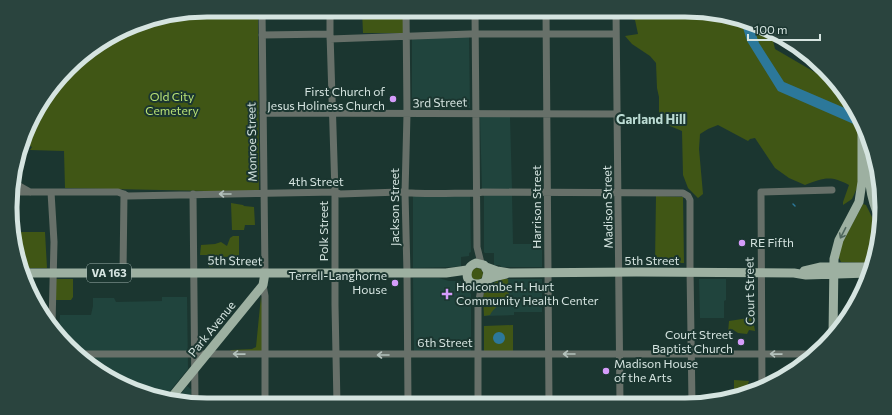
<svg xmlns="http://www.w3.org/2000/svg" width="892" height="415" font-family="Commissioner,sans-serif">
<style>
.built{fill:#20443d}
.green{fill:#405615}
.water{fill:#2c789a}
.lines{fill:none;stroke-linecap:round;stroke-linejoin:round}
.stream{stroke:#2c789a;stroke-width:1.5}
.minor{stroke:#677069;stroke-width:7}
.major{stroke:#9db0a1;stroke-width:9}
.oneway{stroke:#b4c1bc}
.oneway2{stroke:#4f675d}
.poi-dot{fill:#d59cfb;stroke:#1b3630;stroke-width:1.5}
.labels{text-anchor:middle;stroke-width:4;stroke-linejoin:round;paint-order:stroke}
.shield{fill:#1b3630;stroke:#9db0ab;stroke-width:1}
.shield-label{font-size:11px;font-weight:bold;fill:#d5e4e0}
.poi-label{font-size:12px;fill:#d5e4e0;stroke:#1b3630;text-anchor:end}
.park-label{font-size:12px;fill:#bae377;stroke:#1b3630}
.street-label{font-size:12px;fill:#d5e4e0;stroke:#1b3630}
.neighbourhood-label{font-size:13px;font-weight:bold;fill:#bcdcd4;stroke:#1b3630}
.rim{fill:none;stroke:#d5e4e0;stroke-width:5}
</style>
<rect width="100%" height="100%" fill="#1b3630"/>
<path class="built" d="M469,36L470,108L412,109V37Z
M480,117H510L512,189H482Z
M413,195H470L471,252L469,253V256L461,257V266L452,267L413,268Z
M484,195H512L513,244H542V267H501L500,265H494V253H485L484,252Z
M413,278H439L449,281H461V289H470V293L471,294V351H414Z
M504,279H542V312H514V315L484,316V294L494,290V281H504Z
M699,279H726V300L724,301V318H700Z
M162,297H187L188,369L165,397L132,390L77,356L59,334L60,315H91L93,306V298H114L116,302L162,301Z
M187,386L192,390L191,402L177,399Z"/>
<path class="green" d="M208,10H258L259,192L65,188L64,151L30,150L32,147L24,143L36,109L77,59L144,21Z
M362,10H403L404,33H363Z
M628,10H685L760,25L771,32L775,49L835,84L867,132L878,189L873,184L857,188L852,199L843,205V202L849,185C830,175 824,178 805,185L789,178L775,168L755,138L750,139L748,141L718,125L708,129L700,134L699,149L703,194L698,198L688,188L683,175L682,131L670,126L659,119V97L657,88L656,63L650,56L632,44L625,36L638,34L635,20L624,17Z
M656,196L683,197L684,263H655Z
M231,203L243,205L244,206L254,207L255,225H245L244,230H232Z
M863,204L866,205L873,219L879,224L871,263L841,262L839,258H837L840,247Z
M14,232H45L47,268H22L14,246Z
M233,236H239V256L223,257L221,256L220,257L221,259L213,258V267H209V255H200L201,245L215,244L221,242L227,246L230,238Z
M471 274a6 6 0 1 1 12 0a6 6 0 1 1-12 0Z
M55,279H73V297L71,300H54Z
M501,279H508L509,298C503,303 493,308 490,315L484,316L483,296L485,290L494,289V283Z
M261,296L262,305V352H230L231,350L252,349L256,347Z
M755,317V323L753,324L754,325L755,331L749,330L747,334L738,333L732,329L730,333H728L729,321Z
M513,325V351H484V326Z
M734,380L749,381L747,387H741V389H734Z"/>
<path class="water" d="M741,21L752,23L759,43L784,82L854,112L865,129L778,91L747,41Z
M493 338a6 6 0 1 1 12 0a6 6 0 1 1-12 0Z"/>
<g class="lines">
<path class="stream" d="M793,204L795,206"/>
<path class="minor" d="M262,10L265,273
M330,10V34L335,192V305L337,405
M406,10L407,114L405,193L407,273L408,404
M475,10L477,247L481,263
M546,10L549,404
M616,10L620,404
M262,35L330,34
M330,39L470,34H616
M263,113L618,114
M14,183L30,192
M14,192H118L128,196L335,192L340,194L400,192C426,195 451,193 477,193L483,192L683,193L688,196L690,200V269L692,403
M51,192L54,242L52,325
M193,194L195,402
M123,272L124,194
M263,285L265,296V405
M76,354H815
M762,389L761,192L832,190
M478,404V305L482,284"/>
<path class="major" d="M869,141C869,170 867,192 880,219
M486,267L497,271L510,273L636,272L794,273L806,275L869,273
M804,271L821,267H870
M24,273H446L467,270
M486,280L488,272L484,265L476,263C464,267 464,284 477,284C483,285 486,280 491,278C496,276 501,275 506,274
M833,336L834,259L839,240L859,202L862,182V125
M171,398L263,285L265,273"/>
</g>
<defs><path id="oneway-shaft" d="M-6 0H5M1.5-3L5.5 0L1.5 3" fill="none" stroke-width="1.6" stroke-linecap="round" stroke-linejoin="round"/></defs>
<g class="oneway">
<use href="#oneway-shaft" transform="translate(225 194) rotate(180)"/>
<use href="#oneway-shaft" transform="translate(239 354) rotate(-179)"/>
<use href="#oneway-shaft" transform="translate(569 354) rotate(-180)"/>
<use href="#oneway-shaft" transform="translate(776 354) rotate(-179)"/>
<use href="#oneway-shaft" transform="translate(383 355) rotate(180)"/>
</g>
<use class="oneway2" href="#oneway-shaft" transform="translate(843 233) rotate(117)"/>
<g class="poi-dot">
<circle cx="393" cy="99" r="4"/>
<circle cx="742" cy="243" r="4"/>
<circle cx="395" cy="283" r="4"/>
<path d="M445 288h4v4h4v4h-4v4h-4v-4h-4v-4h4z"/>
<circle cx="741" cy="342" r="4"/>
<circle cx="606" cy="371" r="4"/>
</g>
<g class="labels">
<rect class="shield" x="87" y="264" width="44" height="18" rx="3"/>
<g class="shield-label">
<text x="109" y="277">VA 163</text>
</g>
<g class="poi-label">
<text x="385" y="96">First Church of<tspan x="385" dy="14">Jesus Holiness Church</tspan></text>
<text x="750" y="247" text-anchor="start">RE Fifth</text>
<text x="387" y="280">Terrell-Langhorne<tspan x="387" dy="14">House</tspan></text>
<text x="456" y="291" text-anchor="start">Holcombe H. Hurt<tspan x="456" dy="14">Community Health Center</tspan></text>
<text x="733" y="339">Court Street<tspan x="733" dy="14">Baptist Church</tspan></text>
<text x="614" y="368" text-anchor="start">Madison House<tspan x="614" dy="14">of the Arts</tspan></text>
</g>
<g class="park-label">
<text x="172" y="101">Old City<tspan x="172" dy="14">Cemetery</tspan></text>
</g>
<g class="street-label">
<text transform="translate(440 103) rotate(-1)" y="4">3rd Street</text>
<text transform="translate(252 142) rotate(-91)" y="4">Monroe Street</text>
<text x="316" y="186">4th Street</text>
<text transform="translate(395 207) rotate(-90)" y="4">Jackson Street</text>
<text transform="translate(537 207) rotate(-90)" y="4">Harrison Street</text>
<text transform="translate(608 207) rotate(-91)" y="4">Madison Street</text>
<text transform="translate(324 231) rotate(-90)" y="4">Polk Street</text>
<text transform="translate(235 261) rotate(1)" y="4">5th Street</text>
<text x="652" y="265">5th Street</text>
<text transform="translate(750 291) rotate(-91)" y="4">Court Street</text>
<text transform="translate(212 329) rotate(-51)" y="4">Park Avenue</text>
<text x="445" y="347">6th Street</text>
</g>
<g class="neighbourhood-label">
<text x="651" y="124">Garland Hill</text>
</g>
</g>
<path d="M0 0H892V415H0ZM207 17H685A190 190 0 0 1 875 207V208A190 190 0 0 1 685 398H207A190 190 0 0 1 17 208V207A190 190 0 0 1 207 17Z" fill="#2a443e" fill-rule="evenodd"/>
<path class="rim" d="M207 17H685A190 190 0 0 1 875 207V208A190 190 0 0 1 685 398H207A190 190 0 0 1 17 208V207A190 190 0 0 1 207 17Z"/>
<path d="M748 34v6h72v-6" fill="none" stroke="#d5e4e0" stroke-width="2"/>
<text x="754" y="34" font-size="12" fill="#d5e4e0" stroke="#1b3630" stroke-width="3" paint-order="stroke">100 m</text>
</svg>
